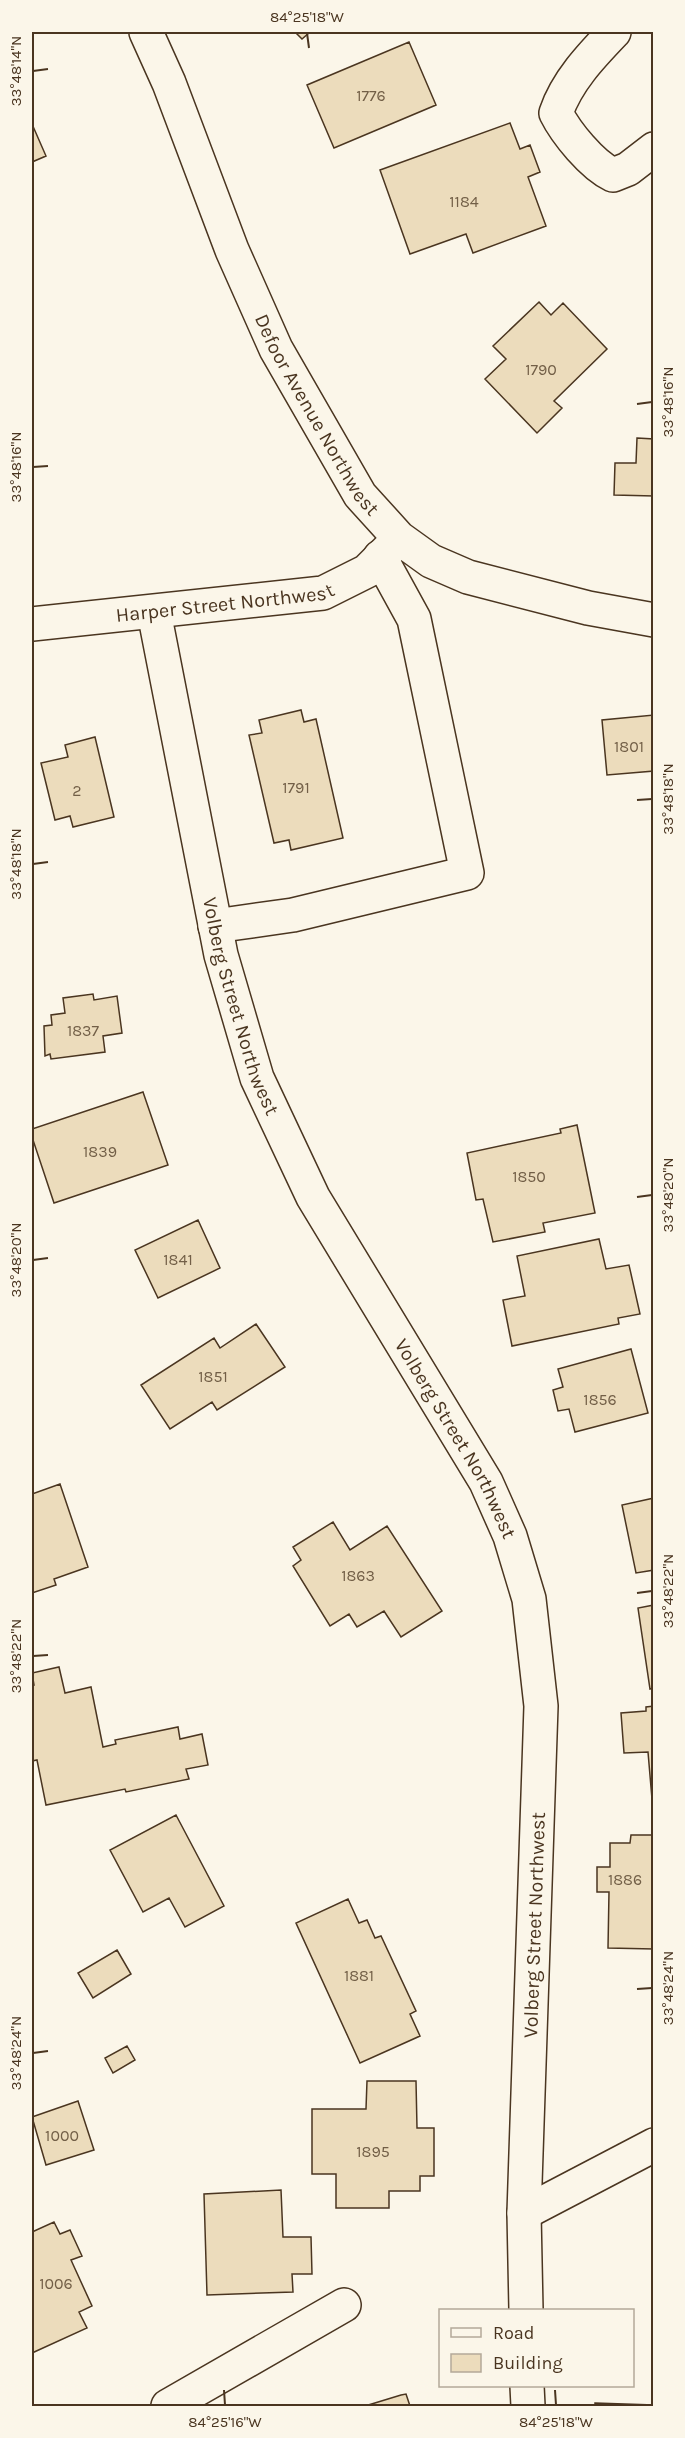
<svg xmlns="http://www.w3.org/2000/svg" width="685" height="2438" font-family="Karla,sans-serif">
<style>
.building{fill:#ecdcbc;stroke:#4a3520;stroke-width:1.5}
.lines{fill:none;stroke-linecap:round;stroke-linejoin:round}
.minor-casing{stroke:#4a3520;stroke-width:36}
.minor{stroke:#fbf6e9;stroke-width:33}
.ticks{fill:none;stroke:#4a3520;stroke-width:2}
.labels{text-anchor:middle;stroke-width:4.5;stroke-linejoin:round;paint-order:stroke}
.number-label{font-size:16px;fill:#725f47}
.street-label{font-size:20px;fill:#4a3520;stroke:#fbf6e9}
.neatline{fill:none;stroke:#4a3520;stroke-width:2}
.ticks-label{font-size:15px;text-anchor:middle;fill:#4a3520}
</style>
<rect width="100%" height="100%" fill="#fbf6e9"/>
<path class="building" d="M295,32H310L302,39Z
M409,42L436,105L334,148L307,85Z
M510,123L520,149L530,145L540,172L528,177L546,226L473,253L466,234L410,254L380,170Z
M32,124L46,156L32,162Z
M539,302L551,315L563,303L607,349L554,401L562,408L537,433L485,379L506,359L493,346Z
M637,438L654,439V496L614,495L615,463H636Z
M301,710L304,722L316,719L343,838L291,850L289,840L274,843L249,735L262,733L259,720Z
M654,715V771L607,775L602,720Z
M95,737L114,817L73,827L70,816L55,820L41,763L68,757L65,745Z
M93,994L94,1000L117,996L122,1033L103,1036L105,1052L51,1059L50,1054L45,1056L44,1026L52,1025L51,1015L65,1013L63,998Z
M143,1092L168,1165L54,1203L32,1137V1129Z
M577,1125L595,1213L543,1223L545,1232L493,1242L483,1199L476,1200L467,1153L561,1133L560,1129Z
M198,1220L220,1268L158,1298L135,1250Z
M599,1239L606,1269L629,1265L640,1314L618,1318L619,1324L512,1346L503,1300L525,1296L517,1256Z
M256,1324L285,1367L217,1410L212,1402L170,1429L141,1385L214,1338L220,1348Z
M631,1349L648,1413L575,1432L569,1409L558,1411L553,1390L563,1387L558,1369Z
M60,1484L88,1567L54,1579L56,1585L32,1593V1494Z
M654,1498V1570L636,1573L622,1505Z
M333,1522L350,1550L387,1526L442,1611L401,1637L384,1611L357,1627L349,1614L330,1626L293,1566L301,1560L293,1547Z
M654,1605V1688L650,1689L638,1608Z
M59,1667L65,1693L91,1687L103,1747L116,1744L115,1740L178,1727L180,1739L202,1734L208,1765L186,1769L189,1779L126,1792L125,1789L46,1805L37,1760L32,1761V1685H34L32,1673Z
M654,1706V1799H652L648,1752L624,1753L621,1713L646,1711V1707Z
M176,1815L224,1906L185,1927L169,1898L143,1912L110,1850Z
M631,1835H654V1949L608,1948L609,1892H597V1867H610V1843H630Z
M348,1899L359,1923L367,1920L375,1938L381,1936L416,2011L410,2014L420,2036L360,2063L296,1923Z
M117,1950L131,1974L93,1998L78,1973Z
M127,2046L135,2060L113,2073L105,2058Z
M367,2081H416L417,2128H434V2176H420V2191H389V2208H336V2174H312V2109H366Z
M78,2101L94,2150L46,2165L32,2117Z
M281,2190L283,2237H311L312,2274H292L293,2292L207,2295L204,2194Z
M54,2222L60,2234L70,2230L82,2256L71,2260L92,2306L79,2312L87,2328L32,2353V2232Z
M406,2394L410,2406H365L401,2395Z
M595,2403L654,2405V2406H595Z"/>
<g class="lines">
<g class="minor-casing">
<g id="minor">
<path id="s1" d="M146,32L169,83L232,250L276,349L360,495L399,538L431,561L468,577L588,608L654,620"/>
<path d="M614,32C591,56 567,81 556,113C566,133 592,165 613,175L628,169L654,149"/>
<path id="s2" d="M154,612L221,955L257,1078L313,1197L486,1482L510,1536L529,1599L541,1706L524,2213L526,2310"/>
<path id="s3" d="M32,624L323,593L367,571L396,542"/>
<path d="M215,926L293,915L467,873L414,619L380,557"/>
<path d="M524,2213L654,2145"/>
<path d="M527,2386L528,2406"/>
<path d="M168,2406L344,2305"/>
</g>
</g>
<use href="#minor" class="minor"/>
</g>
<path class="ticks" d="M307,33L309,48M33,71L48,69M637,404L652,402M33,467L48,466M637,800L652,799M33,864L48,862M637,1197L652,1195M33,1260L48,1258M637,1593L652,1591M33,1656L48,1655M637,1989L652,1988M33,2053L48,2051M224,2390L225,2405M555,2390L556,2405"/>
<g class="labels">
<g class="number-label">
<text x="371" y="101">1776</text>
<text x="464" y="207">1184</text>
<text x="541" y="375">1790</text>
<text x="629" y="752">1801</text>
<text x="296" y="793">1791</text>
<text x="77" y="796">2</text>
<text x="83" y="1036">1837</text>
<text x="100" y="1157">1839</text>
<text x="529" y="1182">1850</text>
<text x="178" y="1265">1841</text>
<text x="213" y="1382">1851</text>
<text x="600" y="1405">1856</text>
<text x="358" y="1581">1863</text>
<text x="625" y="1885">1886</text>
<text x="359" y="1981">1881</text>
<text x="62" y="2141">1000</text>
<text x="373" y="2157">1895</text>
<text x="56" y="2289">1006</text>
</g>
<g class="street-label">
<text dy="7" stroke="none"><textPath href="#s1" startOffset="420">Defoor Avenue Northwest</textPath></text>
<text dy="7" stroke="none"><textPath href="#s3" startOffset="194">Harper Street Northwest</textPath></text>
<text dy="7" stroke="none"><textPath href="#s2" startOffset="404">Volberg Street Northwest</textPath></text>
<text dy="7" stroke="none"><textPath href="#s2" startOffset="890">Volberg Street Northwest</textPath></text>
<text transform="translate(534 1925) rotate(-88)" y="7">Volberg Street Northwest</text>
</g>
</g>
<rect width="685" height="2438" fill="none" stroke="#fbf6e9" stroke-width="66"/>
<rect x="439" y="2309" width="195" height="78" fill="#fbf6e9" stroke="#b4a999" stroke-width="1.5"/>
<rect x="451" y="2328" width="30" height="9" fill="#fbf6e9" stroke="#b4a999" stroke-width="1.5"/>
<text x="493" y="2339" font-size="18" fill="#4a3520">Road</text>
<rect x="451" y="2354" width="30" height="18" fill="#ecdcbc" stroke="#b4a999" stroke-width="1.5"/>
<text x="493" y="2369" font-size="18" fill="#4a3520">Building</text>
<rect x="33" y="33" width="619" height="2372" class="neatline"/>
<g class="ticks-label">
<text x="307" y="22">84°25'18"W</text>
<text transform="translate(16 71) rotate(-90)" y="5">33°48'14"N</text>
<text transform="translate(668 402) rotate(-90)" y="5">33°48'16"N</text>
<text transform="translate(16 467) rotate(-90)" y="5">33°48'16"N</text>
<text transform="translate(668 799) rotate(-90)" y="5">33°48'18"N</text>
<text transform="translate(16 864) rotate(-90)" y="5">33°48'18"N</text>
<text transform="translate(668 1195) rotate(-90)" y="5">33°48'20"N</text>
<text transform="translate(16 1260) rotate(-90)" y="5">33°48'20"N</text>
<text transform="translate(668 1591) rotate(-90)" y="5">33°48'22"N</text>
<text transform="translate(16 1656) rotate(-90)" y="5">33°48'22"N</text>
<text transform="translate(668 1988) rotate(-90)" y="5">33°48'24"N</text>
<text transform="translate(16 2053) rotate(-90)" y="5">33°48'24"N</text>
<text x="225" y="2427">84°25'16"W</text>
<text x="556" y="2427">84°25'18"W</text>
</g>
</svg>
